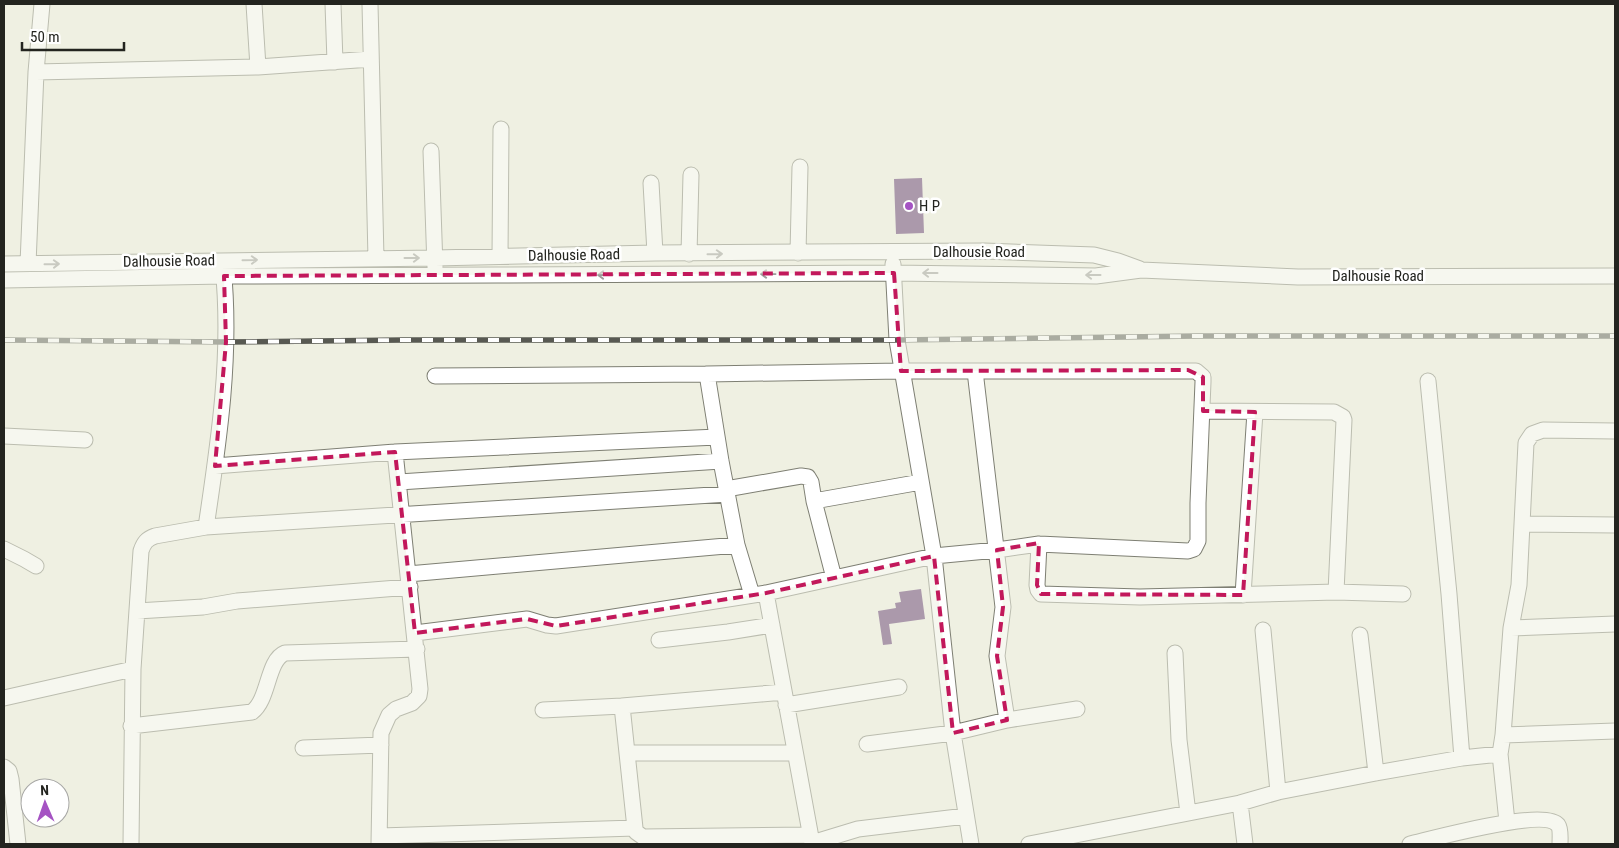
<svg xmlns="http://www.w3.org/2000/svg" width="1619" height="848" font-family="'Roboto Condensed',sans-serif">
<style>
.building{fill:#592f69}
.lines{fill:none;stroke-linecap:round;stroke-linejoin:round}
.minor-casing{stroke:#7e7f73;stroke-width:17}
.minor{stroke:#fff;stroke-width:15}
.rail-casing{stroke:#585952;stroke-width:5.5}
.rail{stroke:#fff;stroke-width:4;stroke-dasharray:11;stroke-linecap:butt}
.oneway{stroke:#9c9c9a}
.marked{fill:none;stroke:#c2185b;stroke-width:4;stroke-dasharray:10 6;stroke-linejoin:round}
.poi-dot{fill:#a553c3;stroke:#fff;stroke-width:2}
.labels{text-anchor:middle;stroke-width:5;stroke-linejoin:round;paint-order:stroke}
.poi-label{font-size:15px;fill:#23241f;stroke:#fff;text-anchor:start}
.street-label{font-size:15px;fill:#23241f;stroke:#fff}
</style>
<rect width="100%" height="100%" fill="#eff0e2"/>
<path class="building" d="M922,178L924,233L896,234L894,179Z
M921,589L925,619L889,624L892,644L883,645L878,611L896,608L895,603L901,602L899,592Z"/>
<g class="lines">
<g class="minor-casing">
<path id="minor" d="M254,4L258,67
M333,4L335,62
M370,4L376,258
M36,72L258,67L371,59
M431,151L435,267
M651,183L655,253
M798,253L800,167
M689,254L691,175
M500,256L501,129
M4,264L435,258L655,253L984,251L1094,255L1118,261L1140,269
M28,264L36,72L42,4
M893,264L897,340L934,556L953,733L971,844
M4,280L224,276L497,275L894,273L1096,276L1141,270L1298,277L1615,276
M975,371L1003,607L997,656L1007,720
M707,374L721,461L737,545L752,595
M1428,381L1449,594L1462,758
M1203,411L1334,412L1343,417L1344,420L1336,592
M4,436L85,440
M215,466L395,452L717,437
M399,482L721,461
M726,489L801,476L808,477L811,482L814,501L834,578
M814,501L921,482
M1522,524L1615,525
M206,527C219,441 232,353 223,267
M1039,544L1037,585L1038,590L1041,594L1140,597L1336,592L1403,594
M4,549L24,559L36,566
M408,574L737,545
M766,593L812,843
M1243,595L1255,412
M137,611L203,607L237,601L410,587
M1511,628L1615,624
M1263,630L1278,792
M415,633L527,619L547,625L556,626L766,593L934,556L997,550L1039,544L1188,551L1194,549L1198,541V503L1203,382V377L1196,371H901L707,374L435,376
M1360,635L1376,773
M659,640L728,632L772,625
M1175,653L1179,740L1188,813
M4,698L133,669
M786,705L899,687
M622,706L635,828L636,832L643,837L810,835
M543,710L622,706L784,692
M131,726L252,712C269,700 267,660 285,653L417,649
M1503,735L1615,731
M867,744L953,733L1007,720L1077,709
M303,748L381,745
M627,753H795
M1500,754L1503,735L1511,628L1519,585L1526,443L1532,434L1543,430L1615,431
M4,767L9,771L11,779L18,844
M1240,803L1245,844
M380,836L635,828
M812,843L858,829L966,816
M131,844L133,669L141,551C144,542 147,539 155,536L206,527L728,494
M379,844L381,733L389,715L396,709L412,703L419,696L420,689L395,452
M1029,844L1240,803L1278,792L1376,773L1462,758L1500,754L1507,822
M1410,844C1432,839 1544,808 1558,825C1561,829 1560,839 1560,844"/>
</g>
<use href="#minor" class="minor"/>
<g class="rail-casing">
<path id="rail" d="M4,340L226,342L403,340H897L1197,336H1615"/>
</g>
<use href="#rail" class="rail"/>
</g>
<defs><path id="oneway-shaft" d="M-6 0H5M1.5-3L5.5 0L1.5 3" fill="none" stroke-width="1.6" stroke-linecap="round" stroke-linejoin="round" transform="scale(1.25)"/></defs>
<g class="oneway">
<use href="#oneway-shaft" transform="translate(715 254) rotate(-1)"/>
<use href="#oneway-shaft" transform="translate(412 258)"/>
<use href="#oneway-shaft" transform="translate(250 260) rotate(-1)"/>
<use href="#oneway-shaft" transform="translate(52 264) rotate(-1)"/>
<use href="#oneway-shaft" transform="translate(930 273) rotate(-180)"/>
<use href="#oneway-shaft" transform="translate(768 274) rotate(180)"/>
<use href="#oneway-shaft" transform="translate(605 275) rotate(-180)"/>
<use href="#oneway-shaft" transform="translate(1093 275) rotate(180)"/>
</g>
<path d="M0 0H1619V848H0ZM894,273L901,371L1188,370L1203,377V411L1255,412L1243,595L1041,594L1037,585L1039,543L997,550L1003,607L997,656L1007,720L953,733L934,556L766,593L556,626L527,619L415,633L395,452L215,466L226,342L224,276Z" fill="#eff0e2" fill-opacity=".55" fill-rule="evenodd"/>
<path class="marked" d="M894,273L901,371L1188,370L1203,377V411L1255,412L1243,595L1041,594L1037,585L1039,543L997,550L1003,607L997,656L1007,720L953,733L934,556L766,593L556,626L527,619L415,633L395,452L215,466L226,342L224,276Z"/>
<circle class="poi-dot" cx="909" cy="206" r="5"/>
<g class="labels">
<g class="poi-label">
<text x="919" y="211">H P</text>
</g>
<g class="street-label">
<text x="979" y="257">Dalhousie Road</text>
<text transform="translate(574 255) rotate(-1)" y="5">Dalhousie Road</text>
<text transform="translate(169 261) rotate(-1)" y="5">Dalhousie Road</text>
<text x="1378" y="281">Dalhousie Road</text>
</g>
</g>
<rect width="1619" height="848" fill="none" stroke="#23241f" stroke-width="10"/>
<g transform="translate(45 803) rotate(358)"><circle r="24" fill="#ffffff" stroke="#a7a7a5"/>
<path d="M0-4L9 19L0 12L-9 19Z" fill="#a553c3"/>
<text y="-8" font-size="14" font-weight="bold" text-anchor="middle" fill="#23241f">N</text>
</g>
<path d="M22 42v8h102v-8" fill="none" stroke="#23241f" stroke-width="2.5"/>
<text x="30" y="42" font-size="15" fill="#23241f" stroke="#ffffff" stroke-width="4" paint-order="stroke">50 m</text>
</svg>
